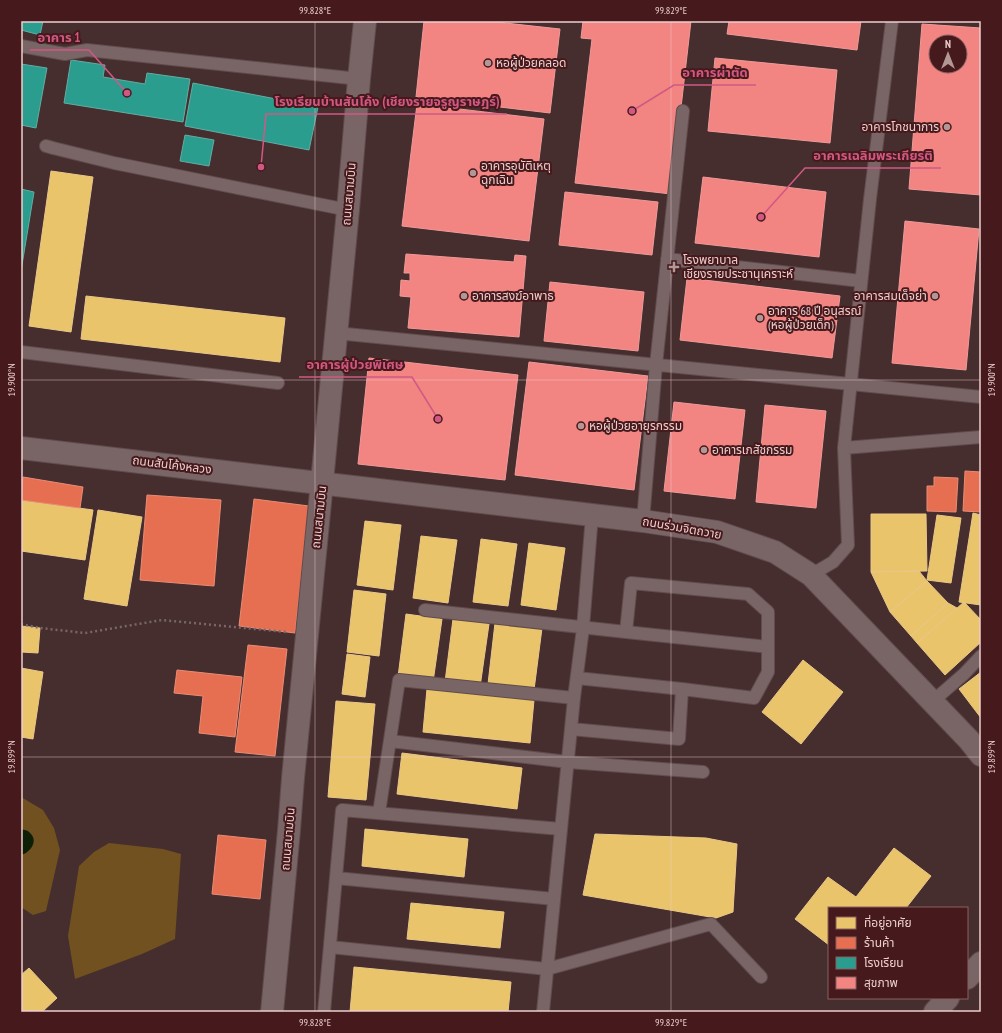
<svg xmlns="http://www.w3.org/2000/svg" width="1002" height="1033" font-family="'PT Sans Narrow','Noto Sans Thai',sans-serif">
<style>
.green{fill:#70511f}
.water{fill:#0e1f07}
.homes{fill:#e9c46a;stroke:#eac788}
.shops{fill:#e76f51;stroke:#e98c76}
.schools{fill:#2a9d8f;stroke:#64aca2}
.health{fill:#f28482;stroke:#f09a99;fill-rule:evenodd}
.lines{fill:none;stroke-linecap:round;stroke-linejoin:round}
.service-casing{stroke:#614b4c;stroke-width:14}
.minor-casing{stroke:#614b4c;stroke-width:24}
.tertiary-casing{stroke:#614b4c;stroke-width:24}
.path{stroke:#796767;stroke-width:2.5;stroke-dasharray:2 3;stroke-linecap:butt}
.service{stroke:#796566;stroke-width:12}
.minor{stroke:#796566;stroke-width:22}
.tertiary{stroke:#796566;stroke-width:22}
.ticks{fill:none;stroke:#edcece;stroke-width:1;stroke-opacity:0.45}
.poi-dot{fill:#b39696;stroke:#46191c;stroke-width:1.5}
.labels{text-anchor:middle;stroke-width:4;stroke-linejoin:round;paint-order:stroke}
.poi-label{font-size:12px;fill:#edcece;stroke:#46191c;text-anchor:start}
.street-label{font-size:12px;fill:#edcece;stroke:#46191c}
.leader{fill:none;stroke:#d15883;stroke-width:1.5}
.callout-dot{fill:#d15883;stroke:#46191c;stroke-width:1.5}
.callout-label{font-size:13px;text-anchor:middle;font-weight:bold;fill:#d15883;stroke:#46191c;stroke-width:4;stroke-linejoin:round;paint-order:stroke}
.neatline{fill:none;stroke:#edcece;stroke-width:1.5}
.ticks-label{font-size:10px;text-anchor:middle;fill:#edcece}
</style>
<rect width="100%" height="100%" fill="#462e2f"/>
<path class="green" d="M21,797L43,810L54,828L60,850L46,911L33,915L21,907Z
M109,843L163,849L181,854L175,939L142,954L75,979L68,936L79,866L94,852Z"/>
<path class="water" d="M21,829C24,830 28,830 30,833C39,841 30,853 21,855Z"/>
<path class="homes" d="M51,171L93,177L71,332L29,326Z
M86,296L285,318L280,362L81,339Z
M21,500L93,510L85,560L21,551Z
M98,510L142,517L127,606L84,599Z
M973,513L981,515V605L959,602Z
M871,514H926L927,571L871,572Z
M937,515L961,518L951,583L927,580Z
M365,521L401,525L393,590L357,585Z
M421,536L457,540L448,603L413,598Z
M481,539L517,544L508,606L473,602Z
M529,543L565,548L556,610L521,605Z
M919,571L927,581L890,612L871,572Z
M927,581L948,603L911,636L890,612Z
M354,590L386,594L379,656L347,652Z
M964,602L981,620V642L945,675L917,643Z
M948,603L957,608L917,643L911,636Z
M406,614L442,619L433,682L398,677Z
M453,619L489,624L480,687L445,682Z
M495,623L542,628L534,690L488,684Z
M21,626L40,628L38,653L21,652Z
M347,654L370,657L365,697L342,694Z
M803,660L843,692L801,744L762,712Z
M21,668L43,672L33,739L21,737Z
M981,672V718L959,689Z
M427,689L534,700L530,743L423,732Z
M336,701L375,704L366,800L328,797Z
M402,753L522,768L517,809L397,794Z
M365,829L468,839L464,877L362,866Z
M595,834L706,838L737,844L733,912L716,918L583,895Z
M894,848L931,876L906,908H829V945L795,919L828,877L856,897Z
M411,903L504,912L500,948L407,939Z
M354,967L511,982L508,1012H350Z
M29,968L57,998L42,1012H21V975Z"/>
<path class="shops" d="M965,471L981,472V512L963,511Z
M23,477L83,487L80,508L21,500V492Z
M934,477L958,478L956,512L927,511V486H934Z
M147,495L221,500L214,586L140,580Z
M254,499L309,506L295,633L239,626Z
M248,645L287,649L275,756L235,752Z
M177,670L242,677L235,737L199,733L203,696L174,693Z
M218,835L266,840L260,899L212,894Z"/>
<path class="schools" d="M21,21H43L40,35L21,30Z
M71,60L105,65L103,77L145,84L147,73L190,79L183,122L64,103Z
M21,64L47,68L36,128L21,125Z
M193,83L318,107L309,150L185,126Z
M185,135L214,140L209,166L180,161Z
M21,189L34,192L21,271Z"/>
<path class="health" d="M424,21H487L560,29L550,113L416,97Z
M583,21H691L671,194L575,183L592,39L581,38Z
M729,21H861L857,50L727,34Z
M922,24L981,28V195L909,189ZM936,42H960V66H936Z
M715,58L837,70L830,143L708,131Z
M417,104L544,119L529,241L402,226Z
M703,177L826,192L819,257L695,243Z
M565,192L658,202L652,255L559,245Z
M905,221L979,229L966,370L892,363Z
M406,254L514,262L515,255L526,256L519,337L408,328L411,297L400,296L401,280L410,281V273H404Z
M687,278L840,296L832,358L680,340Z
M550,282L644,292L638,351L544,341Z
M369,358L518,375L505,480L358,464Z
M529,362L648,376L634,490L515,475Z
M674,402L745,410L735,499L664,491Z
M765,405L826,411L816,508L756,502Z"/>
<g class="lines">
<g class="service-casing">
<path id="service" d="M21,46L65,54L87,50L359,79
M46,146L53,148L114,163L348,210
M667,259L861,281
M336,333L981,397
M21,352L278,383
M844,448L981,437
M643,521L656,365L683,111
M811,575L833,562L848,545L844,448L870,199L892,21
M425,610L626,632L631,583L748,594L768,612V672L754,698L682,689L679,739L571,729
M626,632L768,647
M577,678L682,689
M933,701L964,674L981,656
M390,741L568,762L703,772
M379,813L399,680L574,698
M336,878L554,899
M330,947L547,969L711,924L761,977
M324,1012L342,810L561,829
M543,1012L574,698L583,628L592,515"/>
</g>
<g class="minor-casing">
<path id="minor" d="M967,978L981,963
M935,1012L948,998"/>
</g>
<g class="tertiary-casing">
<path id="tertiary" d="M21,448L643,521L717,532L775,552L811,575L969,740L981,755
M272,1012L289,830L293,778L322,482L348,210L359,79L365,21"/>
</g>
<path class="path" d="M21,624L40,628L85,633L162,620L286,632"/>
<use href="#service" class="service"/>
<use href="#minor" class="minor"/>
<use href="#tertiary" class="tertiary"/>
</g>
<path class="ticks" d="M315,21V1012M671,21V1012M21,380H981M21,757H981"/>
<g class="poi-dot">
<circle cx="488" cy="63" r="4"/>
<circle cx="947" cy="127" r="4"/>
<circle cx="473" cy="173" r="4"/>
<path d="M672 261h4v4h4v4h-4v4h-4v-4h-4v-4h4z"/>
<circle cx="464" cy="296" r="4"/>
<circle cx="935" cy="296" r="4"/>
<circle cx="760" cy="318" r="4"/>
<circle cx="581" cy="426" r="4"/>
<circle cx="704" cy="450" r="4"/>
</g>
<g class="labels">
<g class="poi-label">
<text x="496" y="67">หอผู้ป่วยคลอด</text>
<text x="939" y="131" text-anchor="end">อาคารโภชนาการ</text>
<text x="481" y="170">อาคารอุบัติเหตุ<tspan x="481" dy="14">ฉุกเฉิน</tspan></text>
<text x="683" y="264">โรงพยาบาล<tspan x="683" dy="14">เชียงรายประชานุเคราะห์</tspan></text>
<text x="472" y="300">อาคารสงฆ์อาพาธ</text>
<text x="927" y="300" text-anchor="end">อาคารสมเด็จย่า</text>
<text x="768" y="315">อาคาร 68 ปี อนุสรณ์<tspan x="768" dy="14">(หอผู้ป่วยเด็ก)</tspan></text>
<text x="589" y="430">หอผู้ป่วยอายุรกรรม</text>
<text x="712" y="454">อาคารเภสัชกรรม</text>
</g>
<g class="street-label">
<text transform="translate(349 194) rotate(-85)" y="4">ถนนสนามบิน</text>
<text transform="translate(172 465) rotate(7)" y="4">ถนนสันโค้งหลวง</text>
<text transform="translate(319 517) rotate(-84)" y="4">ถนนสนามบิน</text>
<text transform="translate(682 528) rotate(10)" y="4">ถนนร่วมจิตถวาย</text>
<text transform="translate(288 839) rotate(-85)" y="4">ถนนสนามบิน</text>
</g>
</g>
<path class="leader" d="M127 93L89 50H30M632 111L674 85H756M261 167L266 114H507M761 217L805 168H941M438 419L412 377H299"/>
<g class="callout-dot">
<circle cx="127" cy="93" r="4"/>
<circle cx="632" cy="111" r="4"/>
<circle cx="261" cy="167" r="4"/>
<circle cx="761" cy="217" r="4"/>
<circle cx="438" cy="419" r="4"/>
</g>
<g class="callout-label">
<text x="59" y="42">อาคาร 1</text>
<text x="715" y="77">อาคารผ่าตัด</text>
<text x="387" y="106">โรงเรียนบ้านสันโค้ง (เชียงรายจรูญราษฎร์)</text>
<text x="873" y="160">อาคารเฉลิมพระเกียรติ</text>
<text x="355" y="369">อาคารผู้ป่วยพิเศษ</text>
</g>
<rect width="1002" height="1033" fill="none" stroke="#46191c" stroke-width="44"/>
<rect x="828" y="907" width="140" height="92" fill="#46191c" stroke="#896163"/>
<rect x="836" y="917" width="20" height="12" fill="#e9c46a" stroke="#896163"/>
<text x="864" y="927" font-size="12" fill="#edcece">ที่อยู่อาศัย</text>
<rect x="836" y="937" width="20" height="12" fill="#e76f51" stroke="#896163"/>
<text x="864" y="947" font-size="12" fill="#edcece">ร้านค้า</text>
<rect x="836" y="957" width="20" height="12" fill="#2a9d8f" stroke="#896163"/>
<text x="864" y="967" font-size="12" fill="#edcece">โรงเรียน</text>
<rect x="836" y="977" width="20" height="12" fill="#f28482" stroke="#896163"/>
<text x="864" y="987" font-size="12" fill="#edcece">สุขภาพ</text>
<g transform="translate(948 54)"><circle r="19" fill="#46191c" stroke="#896163"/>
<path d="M0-3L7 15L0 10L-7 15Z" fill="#b39696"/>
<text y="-6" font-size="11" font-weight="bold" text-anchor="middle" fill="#edcece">N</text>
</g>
<rect x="22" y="22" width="958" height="989" class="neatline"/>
<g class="ticks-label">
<text x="315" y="14">99.828°E</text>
<text x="671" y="14">99.829°E</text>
<text transform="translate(11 380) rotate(-90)" y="4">19.900°N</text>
<text transform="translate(991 380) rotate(-90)" y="4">19.900°N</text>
<text transform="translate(11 757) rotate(-90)" y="4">19.899°N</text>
<text transform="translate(991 757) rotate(-90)" y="4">19.899°N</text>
<text x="315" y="1026">99.828°E</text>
<text x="671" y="1026">99.829°E</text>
</g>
</svg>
